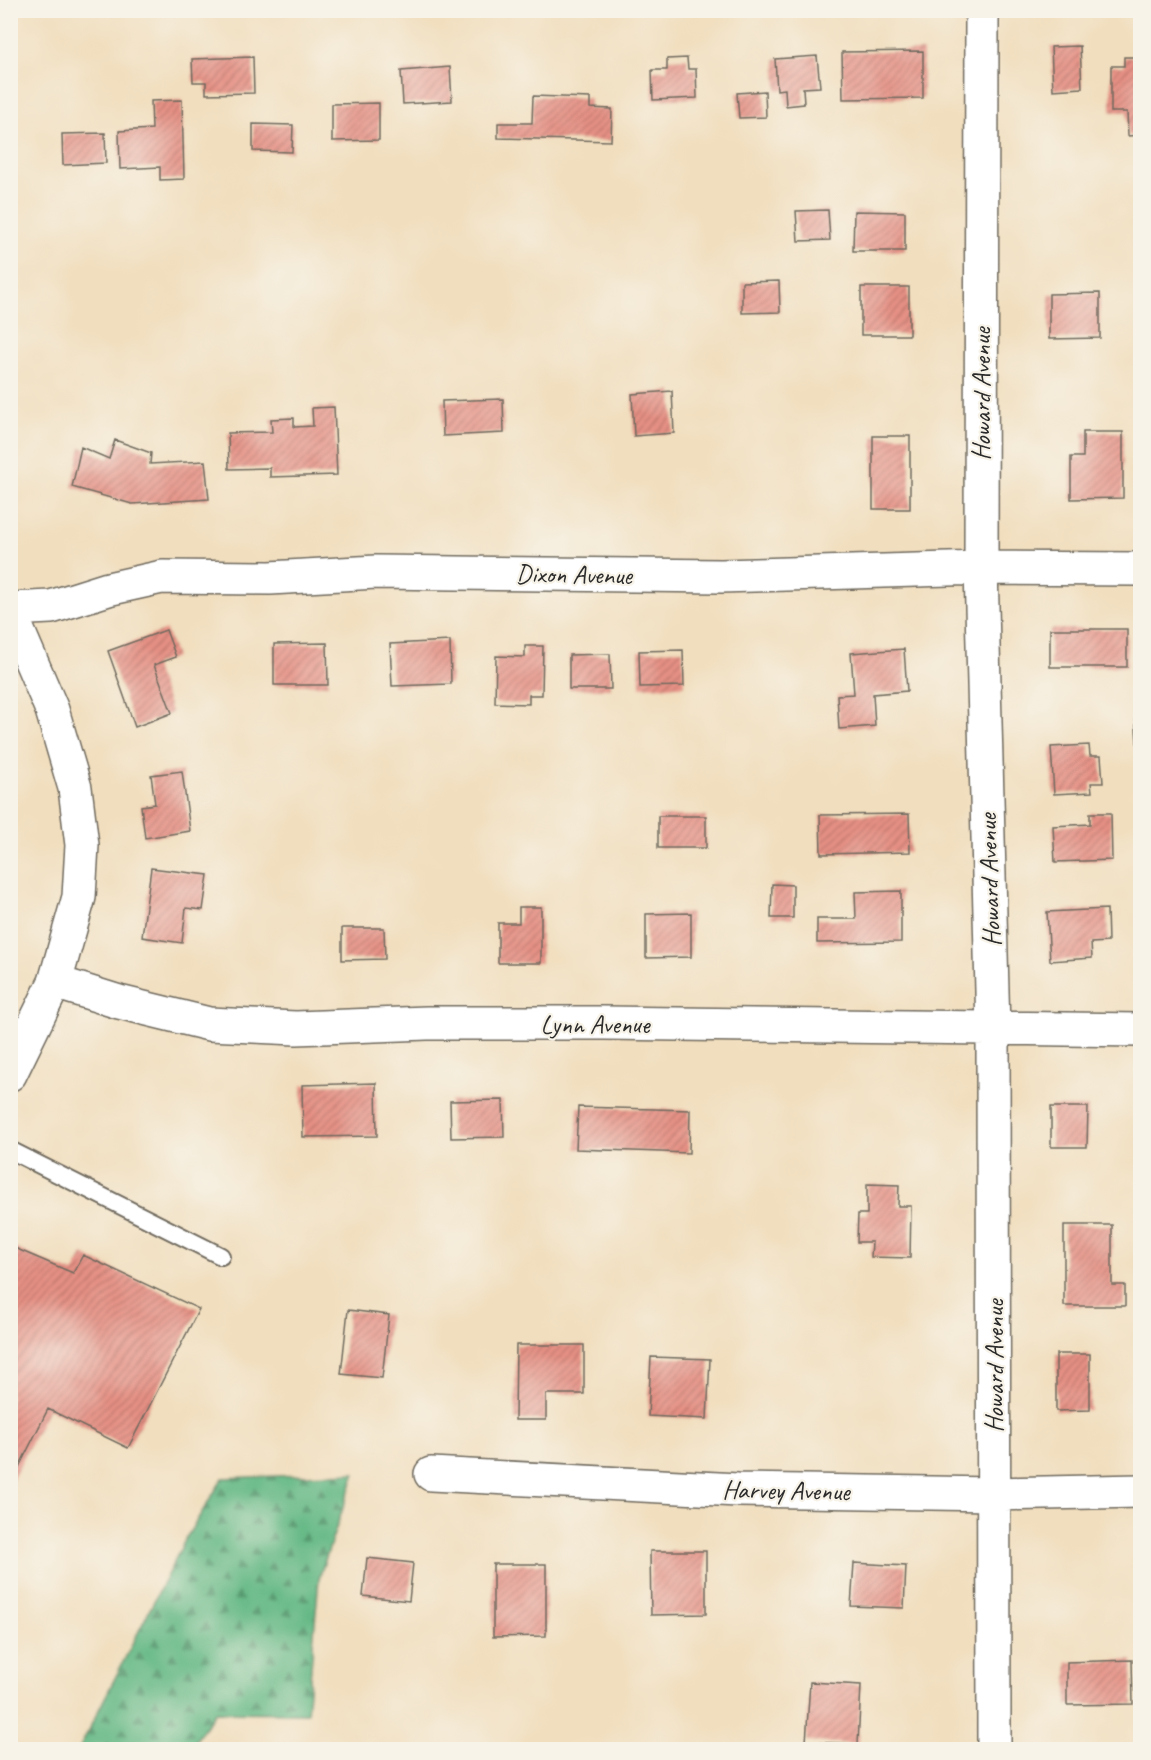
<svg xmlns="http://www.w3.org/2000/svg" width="1151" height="1760" font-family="Caveat,sans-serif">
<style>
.forest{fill:url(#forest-firs);stroke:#487258;stroke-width:1.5}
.building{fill:url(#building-hatch)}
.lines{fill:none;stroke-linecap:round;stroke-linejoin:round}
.service-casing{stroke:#706a5e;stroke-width:20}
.minor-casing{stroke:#706a5e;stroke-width:36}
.service{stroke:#fff;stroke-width:16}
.minor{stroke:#fff;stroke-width:33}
.labels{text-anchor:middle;stroke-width:4.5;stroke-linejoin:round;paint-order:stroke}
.street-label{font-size:26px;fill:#2b2b2b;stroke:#f7f3e8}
</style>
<defs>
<pattern id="forest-firs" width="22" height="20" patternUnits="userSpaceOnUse" patternTransform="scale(1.5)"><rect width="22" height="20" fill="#66b986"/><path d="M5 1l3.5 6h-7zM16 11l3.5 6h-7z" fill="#54976e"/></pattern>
<pattern id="building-hatch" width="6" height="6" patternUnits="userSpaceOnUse" patternTransform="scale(1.5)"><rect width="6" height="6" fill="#e69084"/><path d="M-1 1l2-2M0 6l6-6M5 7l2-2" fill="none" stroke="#bb766c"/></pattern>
</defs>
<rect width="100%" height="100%" fill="#f7f3e8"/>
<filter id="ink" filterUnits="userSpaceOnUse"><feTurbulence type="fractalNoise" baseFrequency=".0167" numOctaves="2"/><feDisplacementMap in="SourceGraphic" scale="12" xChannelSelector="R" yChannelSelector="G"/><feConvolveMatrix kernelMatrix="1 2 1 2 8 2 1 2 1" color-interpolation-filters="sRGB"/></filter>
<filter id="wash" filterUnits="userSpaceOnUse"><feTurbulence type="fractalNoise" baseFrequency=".008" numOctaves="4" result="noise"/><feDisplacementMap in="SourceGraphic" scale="24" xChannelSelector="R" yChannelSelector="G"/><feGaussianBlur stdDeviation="1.35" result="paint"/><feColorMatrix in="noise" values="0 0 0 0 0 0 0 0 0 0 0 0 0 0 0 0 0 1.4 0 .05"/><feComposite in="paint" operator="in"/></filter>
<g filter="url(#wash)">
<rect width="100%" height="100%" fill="#f1debe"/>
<path class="forest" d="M355,1473L319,1578L307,1713L215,1712L190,1749H79L186,1538L223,1478Z"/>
<g id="blocks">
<path class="building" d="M1080,46L1082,88L1053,90L1051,47Z
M923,51V98L843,99L842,52Z
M817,56L820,87L803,88L804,104L786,106L785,89L777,90L775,59Z
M253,57L254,93L206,94V82H193L192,59Z
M1124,57H1140V135L1128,136L1127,112H1111V66H1124Z
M687,58L688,69H696L697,98L653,100L652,70H667V59Z
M450,67L452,101L403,104L401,71Z
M765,91L766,117L739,118L737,93Z
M533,96L590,98V108L612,109L611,141L498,138V123H532Z
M182,100L184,179L160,180V167L120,169L119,131L152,129L151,101Z
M379,103V140L332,141V104Z
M253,124L293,125L292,152L253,151Z
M105,133L106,163L63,165L62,134Z
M828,210L830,240L798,241L796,211Z
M854,211L905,212V251H853Z
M779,281L780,312L742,313V282Z
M861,287H909V335H861Z
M1100,293V338L1049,339V294Z
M672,391L674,433L634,436L632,394Z
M503,399L504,433L443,436L442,401Z
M334,407L337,475L270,477V468L229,469L228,433L272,432L271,419L294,418V427L313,426L312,408Z
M1083,432H1123V498L1071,499V457H1083Z
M873,436H910V509H873Z
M115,440L151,453L150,464L205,461L209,499L132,504L72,487L81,447L109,459Z
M1050,629H1127V667H1050Z
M166,630L176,657L154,665L172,713L135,727L108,651Z
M450,641L451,684L392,686L390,644Z
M327,643L328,685H274V644Z
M525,646H543L542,695H529V704L495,703L496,656L525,657Z
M904,649L907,691L873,694L875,726L839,729L837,695L854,694L851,653Z
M683,650L684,686L640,687L639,651Z
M610,654L611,689H569V655Z
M1135,710H1140V743H1137Z
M1089,745L1090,756H1101L1103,783H1091L1092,792L1054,794L1051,747Z
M182,771L190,831L145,838L141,806L155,804L151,775Z
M1090,813H1111L1112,860L1055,862L1053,826L1090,824Z
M909,814L910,852L821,854L820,815Z
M658,816H706V848H658Z
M151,868L208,875L203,910L186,908L182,943L142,937Z
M772,884L793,885V918H771Z
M901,891V942L817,943V919H856L855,892Z
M519,907H541V963H498V923H519Z
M1107,909L1108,942L1091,943L1092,958L1050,961L1047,912Z
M691,913V957L646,958V914Z
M342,928H384L385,959L342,960Z
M376,1083L377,1136L303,1137L302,1085Z
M503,1100L504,1137L451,1138L450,1101Z
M578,1107L690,1110L689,1153L576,1149Z
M1051,1107H1088L1087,1147H1051Z
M867,1184L899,1185L898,1206H911L910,1258L871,1257L872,1242H857L858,1214H867Z
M1064,1225H1112V1285H1125V1306H1064Z
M10,1246L73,1273L83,1255L199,1309L128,1448L48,1409L10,1485Z
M348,1310L389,1315L382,1378L341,1374Z
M516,1345H584V1394H546V1420H515Z
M1056,1354H1090V1410L1056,1411Z
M651,1357L710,1359L707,1419L648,1416Z
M650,1551H706V1614L651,1615Z
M367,1558L413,1563L409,1601L363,1596Z
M854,1563L906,1566L904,1608L851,1606Z
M493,1564H546V1636L493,1637Z
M1132,1660L1133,1704L1067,1705V1662Z
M810,1682L861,1685L858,1744L806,1742Z"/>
</g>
</g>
<g filter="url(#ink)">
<use href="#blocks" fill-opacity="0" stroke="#706a5e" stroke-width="1.5"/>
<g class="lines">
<g class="service-casing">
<path id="service" d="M10,1150L221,1256"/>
</g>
<g class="minor-casing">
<path id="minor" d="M982,10L981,568L993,1029L994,1750
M10,609L51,607L108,589L162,577L270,578L376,572L721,576L981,568L1140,569
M10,612L52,710L75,788L82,845L79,897L55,982L10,1074
M55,982L119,1002L209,1024L296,1028L427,1023H604L1140,1030
M431,1474L738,1490L994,1494L1140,1491"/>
</g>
<use href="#service" class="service"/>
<use href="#minor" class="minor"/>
</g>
</g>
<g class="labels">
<g class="street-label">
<text transform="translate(981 394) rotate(-90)" y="9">Howard Avenue</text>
<text transform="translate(574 574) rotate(1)" y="9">Dixon Avenue</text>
<text transform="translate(989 880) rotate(-92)" y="9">Howard Avenue</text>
<text x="595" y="1033">Lynn Avenue</text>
<text transform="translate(994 1366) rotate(-90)" y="9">Howard Avenue</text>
<text transform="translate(786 1490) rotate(1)" y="9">Harvey Avenue</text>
</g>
</g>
<rect width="1151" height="1760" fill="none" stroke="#f7f3e8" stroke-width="36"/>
</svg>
